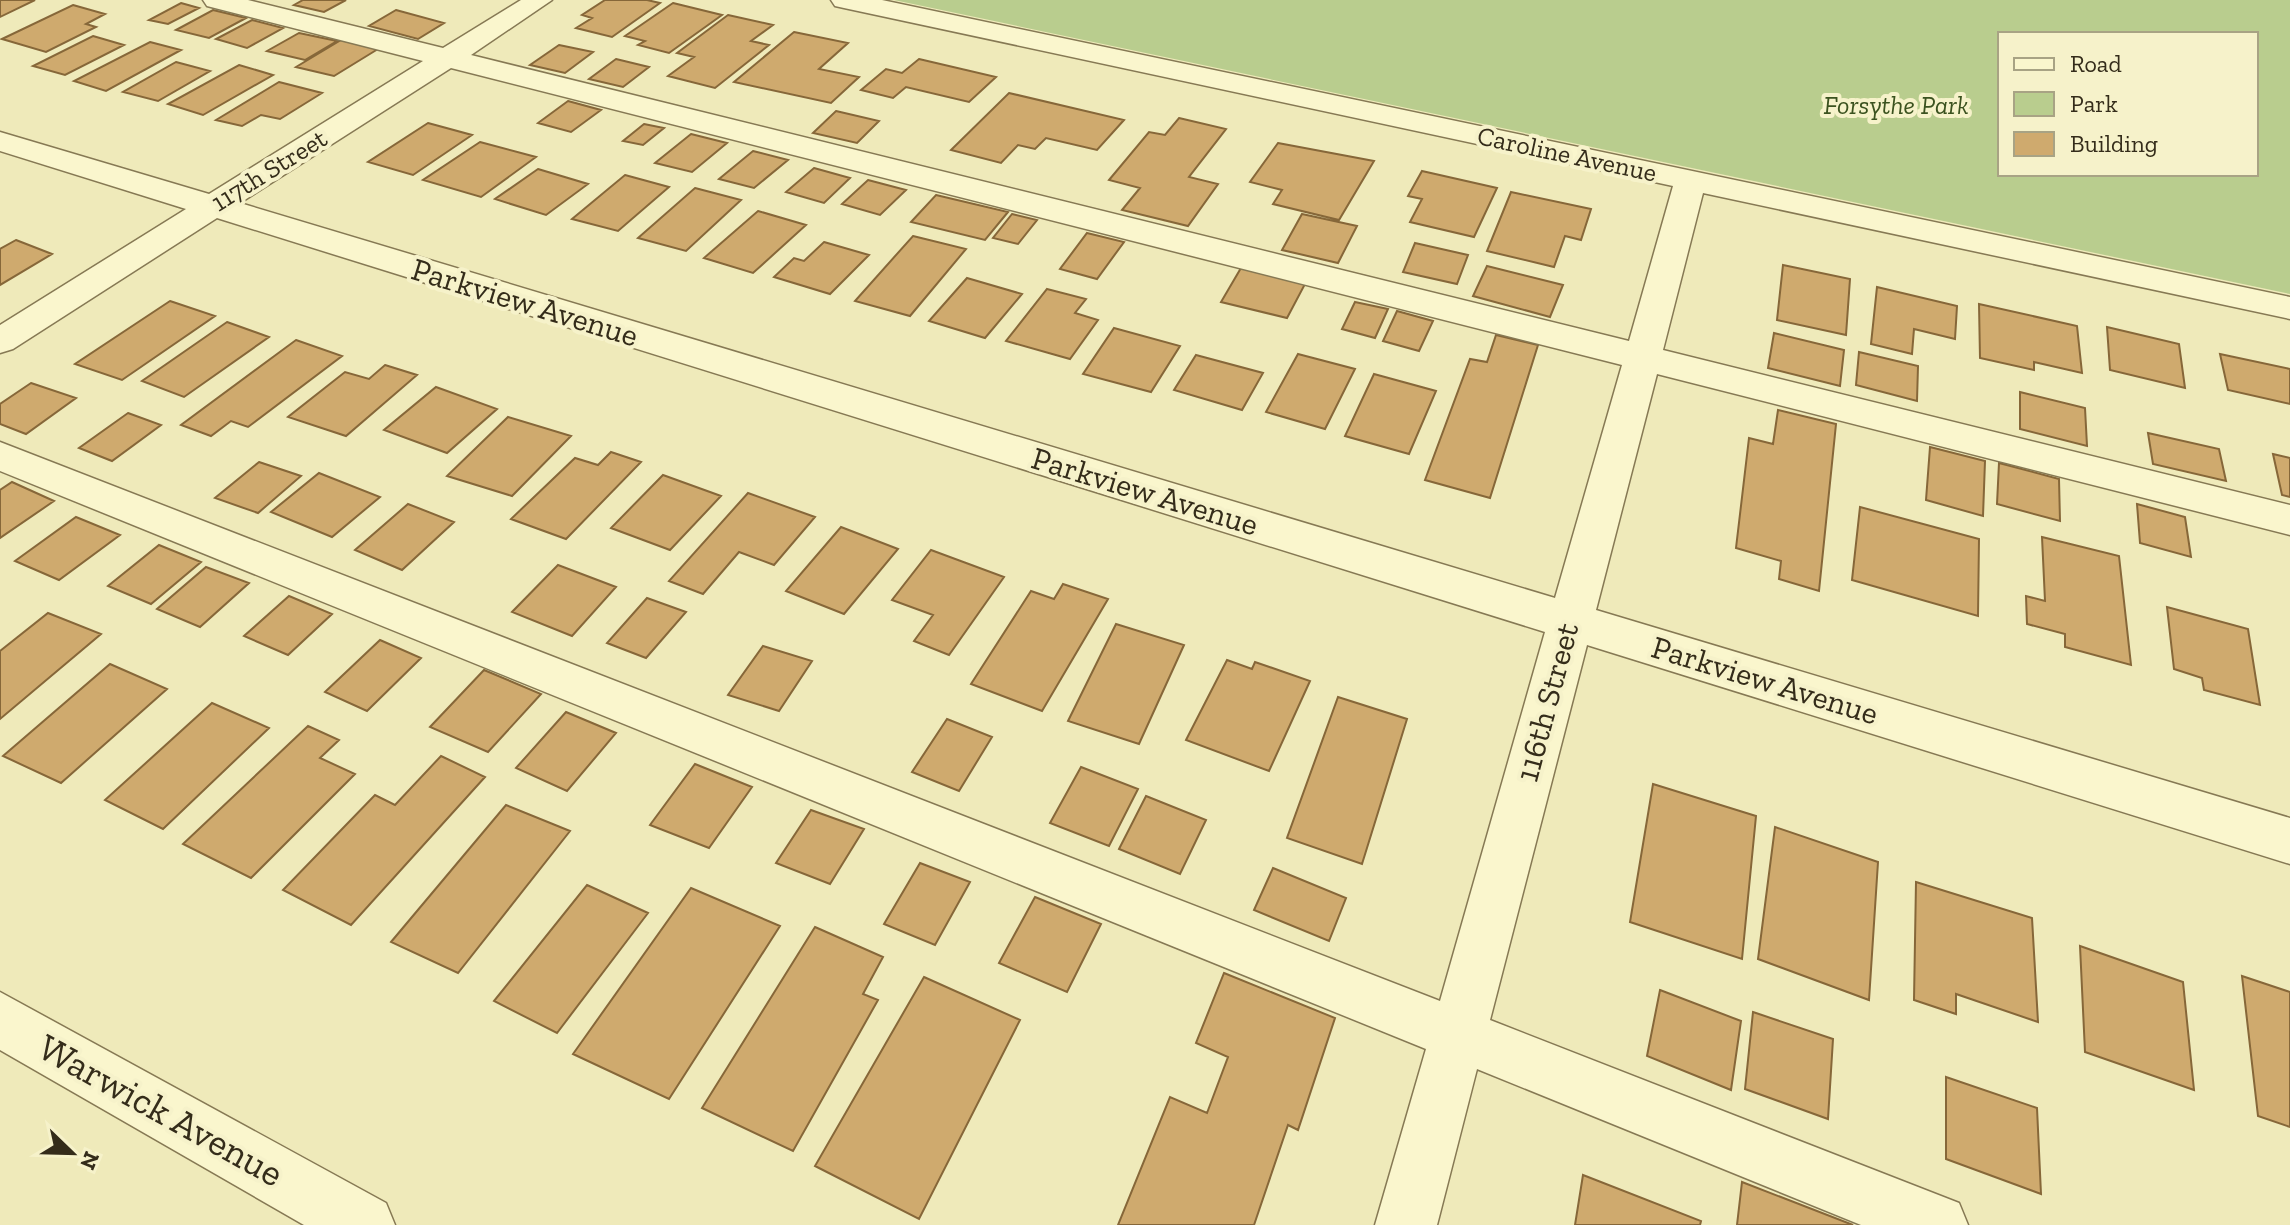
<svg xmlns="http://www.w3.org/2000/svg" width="2290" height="1225" font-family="'Zilla Slab',serif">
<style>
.green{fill:#b9cd8e;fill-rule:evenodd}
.building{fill:#cfaa6e;stroke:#866739;stroke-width:2}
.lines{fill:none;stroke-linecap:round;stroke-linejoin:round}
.minor-casing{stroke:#867954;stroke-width:3}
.minor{fill:#faf6cd;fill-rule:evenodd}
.labels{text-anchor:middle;stroke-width:8;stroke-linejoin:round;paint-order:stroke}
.far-park-label{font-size:26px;font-style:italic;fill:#3b521f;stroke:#f6f2ca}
.far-street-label{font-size:26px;fill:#342c1a;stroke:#f6f2ca}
.street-label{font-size:32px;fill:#342c1a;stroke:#f6f2ca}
.near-street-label{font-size:38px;fill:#342c1a;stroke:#f6f2ca}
</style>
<rect width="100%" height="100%" fill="#efeaba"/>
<path class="green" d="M894,0H2290V294ZM2000,34H2256V174H2000Z"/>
<path class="building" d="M0,0H35L0,17Z
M303,0H346L324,12L294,5Z
M605,0H647L660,3L612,37L576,28L592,18L582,15Z
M181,3L199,8L168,24L149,20Z
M673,3L722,15L669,53L638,45L645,41L625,36Z
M73,5L105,14L86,24L96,27L46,52L2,39Z
M213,10L246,18L209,38L176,30Z
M396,10L444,23L418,39L369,26Z
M728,15L773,25L751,41L769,45L715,88L668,76L694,57L677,53Z
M252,20L283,28L247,48L216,39Z
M794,32L848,43L819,69L859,77L831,103L734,82Z
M299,33L337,41L305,60L267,51Z
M93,36L124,45L65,75L33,66Z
M341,40L378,49L334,76L296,67Z
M150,42L181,50L106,91L74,81Z
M559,45L593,52L565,73L530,65Z
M616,59L649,67L623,87L589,79Z
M919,59L996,77L969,102L906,87L893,98L861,90L886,69L902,73Z
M176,62L210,71L158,101L123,92Z
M239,65L273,75L203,115L168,104Z
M279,82L322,93L280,119L261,115L242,126L216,120Z
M1009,93L1124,120L1097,150L1046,138L1035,149L1018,145L1001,163L951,150Z
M568,101L601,110L571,132L538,123Z
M836,111L879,121L857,143L813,133Z
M1179,118L1226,129L1189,177L1218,184L1188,226L1122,210L1140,188L1109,180L1149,132L1165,135Z
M428,123L472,135L413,175L368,162Z
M644,124L664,128L643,145L623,141Z
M691,134L727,143L692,172L655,163Z
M480,142L536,157L481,197L423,180Z
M1278,143L1374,161L1339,220L1273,204L1282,190L1250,182Z
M753,151L788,160L754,188L719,179Z
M814,168L850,178L824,203L786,192Z
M538,169L588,184L546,215L495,199Z
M1422,171L1497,188L1474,237L1410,222L1422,199L1408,196Z
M625,175L669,187L618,231L572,219Z
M868,180L906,190L880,215L842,204Z
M695,188L741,200L686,251L638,238Z
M1511,192L1591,209L1581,240L1565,236L1554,267L1487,251Z
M936,195L1008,212L985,240L911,222Z
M758,211L806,225L753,273L704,258Z
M1012,214L1037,220L1018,244L993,238Z
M1302,214L1357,226L1338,263L1282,250Z
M1087,233L1124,242L1097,279L1060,269Z
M913,236L966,249L910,316L855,301Z
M16,240L52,254L0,285V249Z
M824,242L869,255L830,294L774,277L794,258L804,261Z
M1415,243L1468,255L1457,284L1403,272Z
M1783,265L1850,279L1846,335L1777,320Z
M1487,266L1563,285L1550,317L1473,296Z
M1241,268L1305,284L1287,318L1221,302Z
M967,278L1022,294L985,338L929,321Z
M1877,287L1957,306L1955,339L1914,329L1912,354L1871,344Z
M1047,289L1086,299L1075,313L1098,320L1070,359L1006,341Z
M170,301L215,316L122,380L75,364Z
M1355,302L1388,309L1375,338L1342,329Z
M1979,304L2077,326L2082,373L2034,362V370L1980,358Z
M1397,311L1433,321L1419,351L1383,341Z
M227,322L269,337L184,397L142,381Z
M2107,327L2179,344L2185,388L2110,370Z
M1114,328L1180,346L1151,392L1083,374Z
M1774,333L1844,350L1840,386L1768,368Z
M1496,335L1538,345L1490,498L1425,480L1470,359L1487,362Z
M296,340L342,356L248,427L231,421L211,436L181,425Z
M1859,352L1918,366L1917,401L1856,385Z
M1298,354L1355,369L1325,429L1266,412Z
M2220,354L2290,369V404L2228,390Z
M1196,355L1263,373L1242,410L1174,390Z
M385,365L417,375L346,436L288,417L345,372L369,379Z
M1374,374L1436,391L1409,454L1345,436Z
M31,383L76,398L26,434L0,424V404Z
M436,387L497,409L447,453L384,430Z
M2020,392L2085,408L2087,446L2020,429Z
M1778,410L1836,424L1819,591L1779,579L1781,561L1736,548L1749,438L1773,444Z
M128,413L161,425L112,461L79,448Z
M508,417L571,436L512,496L447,476Z
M2148,433L2219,449L2226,481L2153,464Z
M1930,447L1985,461L1983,516L1926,500Z
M611,452L641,462L566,539L511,519L575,458L598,465Z
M2273,454L2290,458V497L2282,495Z
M259,462L301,476L258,513L215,498Z
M1999,463L2059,479L2060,521L1997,504Z
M319,473L380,497L332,537L271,512Z
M663,475L721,496L670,550L611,528Z
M12,482L54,501L0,538V490Z
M748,493L815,517L774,565L739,552L703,594L669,581Z
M408,504L454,522L402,570L355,550Z
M2137,504L2185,517L2191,557L2140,543Z
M1860,507L1979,539L1978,616L1852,580Z
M76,517L120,535L59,580L15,561Z
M841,527L898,549L844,614L786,591Z
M2042,537L2119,556L2131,665L2065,647V634L2027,624L2026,596L2045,601Z
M159,545L201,562L151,604L108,586Z
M931,550L1004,577L949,655L914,641L933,615L892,600Z
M558,565L616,587L572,636L512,612Z
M206,567L249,583L200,627L157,609Z
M1063,584L1108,599L1042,711L971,684L1031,591L1054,599Z
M289,596L332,614L288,655L244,636Z
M647,598L686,612L646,658L607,643Z
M2167,607L2248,629L2260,705L2204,690L2202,678L2174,669Z
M48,613L101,634L0,719V651Z
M1116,624L1184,645L1139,744L1068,721Z
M380,640L421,658L367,711L325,692Z
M763,646L812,661L779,711L728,695Z
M1227,660L1252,669L1255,662L1310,681L1269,771L1186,740Z
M110,664L167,689L61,783L3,756Z
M484,670L541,694L488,752L430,727Z
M1338,697L1407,719L1362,864L1287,838Z
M212,703L269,728L163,829L105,800Z
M566,712L616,733L567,791L516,768Z
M947,719L992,737L959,791L912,772Z
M308,726L339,740L320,758L355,774L251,878L183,844Z
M441,756L485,777L351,925L283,890L375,795L395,805Z
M695,764L752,787L709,848L650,825Z
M1081,767L1138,789L1109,846L1050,823Z
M1653,784L1756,816L1742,959L1630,922Z
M1146,796L1206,820L1180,874L1119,849Z
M506,805L570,831L458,973L391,942Z
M811,810L864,829L830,884L776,863Z
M1775,827L1878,862L1869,1000L1758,959Z
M920,863L970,882L935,945L884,924Z
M1273,868L1346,898L1329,941L1254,910Z
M1916,882L2032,918L2038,1022L1956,994V1014L1914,1000Z
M587,885L648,913L557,1033L494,1001Z
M691,888L780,926L669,1099L573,1054Z
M1035,897L1101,924L1067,992L999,963Z
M815,927L883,957L863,994L878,1000L793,1151L702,1108Z
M2080,946L2183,982L2194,1090L2085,1052Z
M1224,973L1335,1018L1298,1130L1288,1125L1254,1225H1118L1170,1097L1207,1113L1228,1057L1196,1043Z
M2242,976L2290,992V1127L2258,1116Z
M924,977L1020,1020L919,1219L815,1166Z
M1660,990L1741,1021L1731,1090L1647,1056Z
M1753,1012L1833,1039L1828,1119L1745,1089Z
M1946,1077L2037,1108L2041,1194L1946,1159Z
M1583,1175L1701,1221L1700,1225H1575Z
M1742,1182L1853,1225H1737Z"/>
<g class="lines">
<g class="minor-casing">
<path id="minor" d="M203,0H248L443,48L521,0H552L471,55L1629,341L1673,186L844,8L835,6L831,0H882L2290,297V319L1703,193L1663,350L2290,505V535L1657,374L1596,610L2290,818V864L1587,645L1490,1020L1959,1203L1968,1225H1861L1477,1069L1437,1225H1375L1426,1049L0,471V442L1440,1001L1545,632L217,218L13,349L0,353V325L186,209L0,151V132L209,194L423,61L207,6ZM451,68L1622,365L1555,598L240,203Z
M0,992L386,1203L395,1225H304L0,1050Z"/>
</g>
<use href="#minor" class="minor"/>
</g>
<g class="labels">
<g class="far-park-label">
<text x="1896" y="114">Forsythe Park</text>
</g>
<g class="far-street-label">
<text transform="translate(1567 154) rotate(12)" y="9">Caroline Avenue</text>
<text transform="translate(269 170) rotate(-32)" y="9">117th Street</text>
</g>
<g class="street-label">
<text transform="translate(525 302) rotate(17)" y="11">Parkview Avenue</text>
<text transform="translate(1145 491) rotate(17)" y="11">Parkview Avenue</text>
<text transform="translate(1765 680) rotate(17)" y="11">Parkview Avenue</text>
<text transform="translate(1547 702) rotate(-75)" y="11">116th Street</text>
</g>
<g class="near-street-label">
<text transform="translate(161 1110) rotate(29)" y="13">Warwick Avenue</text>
</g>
</g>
<rect x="1998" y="32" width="260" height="144" fill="#f6f2ca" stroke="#a8a384" stroke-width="2"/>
<rect x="2014" y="58" width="40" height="12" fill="#faf6cd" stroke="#a8a384" stroke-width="2"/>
<text x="2070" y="72" font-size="24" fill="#342c1a">Road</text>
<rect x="2014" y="92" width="40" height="24" fill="#b9cd8e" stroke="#a8a384" stroke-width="2"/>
<text x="2070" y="112" font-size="24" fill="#342c1a">Park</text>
<rect x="2014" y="132" width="40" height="24" fill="#cfaa6e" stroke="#a8a384" stroke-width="2"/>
<text x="2070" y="152" font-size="24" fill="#342c1a">Building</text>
<g transform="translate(72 1153) rotate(113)" stroke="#f6f2ca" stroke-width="6" paint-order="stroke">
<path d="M0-6L14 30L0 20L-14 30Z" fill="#342c1a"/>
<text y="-12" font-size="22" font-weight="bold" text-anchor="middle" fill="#342c1a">N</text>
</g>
</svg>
